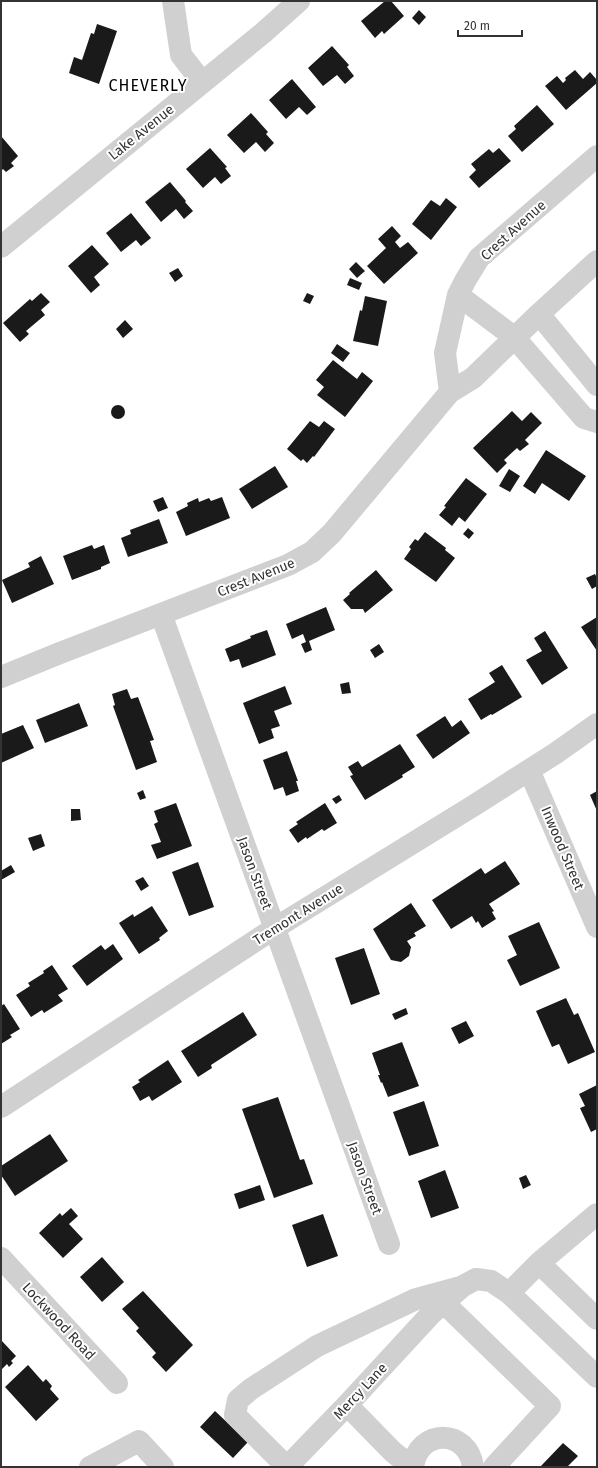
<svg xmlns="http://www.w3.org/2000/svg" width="598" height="1468" font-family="'Fira Sans',sans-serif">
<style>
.building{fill:#1a1a1a}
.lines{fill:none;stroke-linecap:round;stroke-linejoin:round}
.minor{stroke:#d0d0d0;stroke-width:22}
.labels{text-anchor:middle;stroke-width:4;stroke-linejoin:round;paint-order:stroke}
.street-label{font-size:14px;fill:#333;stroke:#fff}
.quarter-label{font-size:16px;letter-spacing:1px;fill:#000;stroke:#fff}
</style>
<rect width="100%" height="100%" fill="#fff"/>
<path class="building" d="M385,1H391L404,16L384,34L382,31L375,38L361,21Z
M419,10L426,17L419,25L412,18Z
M97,24L117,31L99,84L69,73L74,57L82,60L91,33L94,34Z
M332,46L349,65L347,67L354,76L345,84L337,75L323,86L308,68Z
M575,70L583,79L590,72L597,80V83L566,110L545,86L557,76L563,83L566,80L565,78Z
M292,79L316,107L307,115L299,107L286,119L269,100Z
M537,105L554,124L522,152L508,136L516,129L514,126Z
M251,113L268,132L266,134L274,143L265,152L256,142L244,153L227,135Z
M1,136L18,156L11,163L14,166L6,172L3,169L1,171Z
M210,148L227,167L225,168L231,176L221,184L215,177L203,188L186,169Z
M499,148L511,161L479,188L469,177L476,170L471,164L489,149L493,153Z
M170,182L186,201L185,202L193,211L184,219L176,209L161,222L145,202Z
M446,198L457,207L431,240L412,224L431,200L440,206Z
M131,213L151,238L141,246L136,240L121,252L106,233Z
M392,226L401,236L395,242L400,248L408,242L418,253L384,284L367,266L386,248L378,239Z
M92,245L109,264L94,277L100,285L91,293L68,266Z
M356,262L365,271L357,278L349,269Z
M178,268L183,276L175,282L169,273Z
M350,278L362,283L359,290L347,285Z
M41,293L50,302L41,310L45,315L26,331L29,334L20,342L3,323L30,299L32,301Z
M307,293L314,296L310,304L303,301Z
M365,296L387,301L378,346L353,341L360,310L362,311Z
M125,320L133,329L123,338L116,329Z
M337,344L350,353L343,362L331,353Z
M333,360L357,379L362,372L373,381L345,417L317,395L324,387L316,380Z
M111 412a7 7 0 1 1 14 0a7 7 0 1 1-14 0Z
M512,411L522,421L531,412L542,423L525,440L529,444L520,451L517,448L504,460L507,463L497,473L473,448Z
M310,421L319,427L324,421L335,429L314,457L313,456L307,463L303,459L301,461L287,449Z
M546,450L586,476L569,501L542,483L535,494L523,486Z
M275,466L288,487L252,509L239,489Z
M509,469L520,476L510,492L499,486Z
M466,478L487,494L465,522L459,517L452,526L439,515L446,507L444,506Z
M163,497L168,508L158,512L153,501Z
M222,497L230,518L186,536L176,512L188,506L187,503L198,498L199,502L209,498L211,501Z
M159,519L168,543L128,557L121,538L131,534L130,530Z
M468,528L474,533L469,539L463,534Z
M425,532L446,548L445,550L455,558L436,582L404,559L411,549L409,547L415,539L418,541Z
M92,545L94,549L104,545L110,563L101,567V569L72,580L63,556Z
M41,556L54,584L12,603L2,580L30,567L28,563Z
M376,570L393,590L365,613L363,609H351L343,600L350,594L349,593Z
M595,574L597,578V586L592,589L586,578Z
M326,607L335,630L309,641L312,650L305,653L301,644L306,642L303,634L292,639L286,624Z
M597,617V651L581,627Z
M267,630L276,655L242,668L239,659L230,662L225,649L251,638L250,636Z
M545,631L568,668L542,685L526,660L542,651L534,638Z
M379,644L384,652L375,658L370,650Z
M502,665L522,697L492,715L491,714L481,720L468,699L495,682L489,673Z
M349,682L351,693L342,694L340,684Z
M285,686L292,704L274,711L280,726L271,729L274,738L259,744L243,703Z
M127,689L131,699L138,697L154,740L150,741L157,762L136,770L113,706L115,705L112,694Z
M79,703L88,726L45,743L36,720Z
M445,716L452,727L461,720L470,733L433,759L416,735Z
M23,725L34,748L1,763V734Z
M400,744L415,767L402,775L403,777L365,800L350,776L353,775L348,767L358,761L362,767Z
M287,751L298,781H296L299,791L286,796L283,787L274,790L263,760Z
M143,790L146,798L140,800L137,793Z
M597,791V811L590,795Z
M339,795L342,800L336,804L332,799Z
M176,803L192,846L157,859L151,845L161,842L154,824L158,822L154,811Z
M325,803L337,823L324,831L322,829L307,839L306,837L298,843L289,830L298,824L296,822Z
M71,809H80L81,820L71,821Z
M41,834L45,846L33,851L28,838Z
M505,861L520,884L489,904L494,911L492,912L496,919L482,928L478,921L476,923L472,916L451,929L432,900L481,868L485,874Z
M198,862L214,907L189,916L172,872Z
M11,865L15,872L1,880V871Z
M143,877L149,886L141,891L135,881Z
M411,903L426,926L414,933L416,936L407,941L411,947L409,956L401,962L391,960L373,929Z
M152,906L168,931L159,938L160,940L139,954L119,923L133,914L134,917Z
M539,922L560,968L520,986L507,960L517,955L508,936Z
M113,944L123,959L87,986L72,966L101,945L105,950Z
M364,948L380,994L351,1005L335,958Z
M52,965L68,989L58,995L63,1001L44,1013L42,1010L31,1017L16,995L30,986L28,983L44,973L43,971Z
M566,998L574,1015L578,1013L595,1052L568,1064L559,1044L552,1047L536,1011Z
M4,1004L20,1029L10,1035L12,1037L1,1044V1006Z
M406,1008L408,1014L395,1020L392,1014Z
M243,1012L257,1035L211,1065L212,1068L198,1077L181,1051Z
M466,1021L474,1036L459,1044L451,1028Z
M402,1042L419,1086L388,1097L382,1082L381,1083L378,1075H380L372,1053Z
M168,1060L182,1082L152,1101L149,1096L140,1101L132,1087L140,1082L138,1080Z
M597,1085V1129L591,1132L580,1108L585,1106L579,1094Z
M278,1097L300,1160L304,1159L313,1184L274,1198L242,1109Z
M424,1101L439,1146L409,1156L393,1112Z
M50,1134L68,1161L15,1196L1,1175V1166Z
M445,1170L459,1208L431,1218L418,1181Z
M526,1175L531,1185L523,1189L519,1178Z
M260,1185L265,1200L239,1209L234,1194Z
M71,1208L78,1216L69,1224L83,1239L63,1258L39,1233L60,1213L62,1216Z
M323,1214L338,1256L307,1267L292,1225Z
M102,1257L124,1282L102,1302L80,1277Z
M143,1291L193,1345L166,1372L152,1357L156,1353L136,1331L139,1328L122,1309Z
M1,1340L16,1356L11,1361L13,1363L9,1367L7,1364L1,1370Z
M28,1365L43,1382L46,1379L52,1386L50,1389L59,1399L36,1421L5,1387Z
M215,1411L248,1442L233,1458L200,1427Z
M563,1443L578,1456L567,1467H540Z"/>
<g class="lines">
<path class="minor" d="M173,1L181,55L202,82
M1,247L263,33L299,1
M458,295L514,337L584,418L597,422
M539,314L597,385
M450,392L445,353L458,295L465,281L479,258L597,156
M161,614L389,1244
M1,677L60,653L288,565L312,552L332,533L450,392L473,378L539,314L597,261
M529,770L597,927
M1,1107L275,928L473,806L556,753L597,724
M1,1258L117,1383
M539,1263L597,1319
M509,1293L597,1377
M444,1303L550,1406L494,1467
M347,1405L393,1452L412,1467
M90,1467L139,1441L163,1467
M287,1467L347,1405L431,1314L463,1286L476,1279L491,1281L509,1293L539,1263L597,1214
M287,1467L235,1415L238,1400L251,1389L317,1346L416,1299L460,1287
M413,1467C418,1428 468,1428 473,1467"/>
</g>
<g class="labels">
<g class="street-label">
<text transform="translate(141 132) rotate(-39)" y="5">Lake Avenue</text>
<text transform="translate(513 230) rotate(-42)" y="5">Crest Avenue</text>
<text transform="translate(256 577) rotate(-22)" y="5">Crest Avenue</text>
<text transform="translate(563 848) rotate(67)" y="5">Inwood Street</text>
<text transform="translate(255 873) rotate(70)" y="5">Jason Street</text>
<text transform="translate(298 914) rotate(-32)" y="5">Tremont Avenue</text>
<text transform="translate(365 1178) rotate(70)" y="5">Jason Street</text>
<text transform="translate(59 1321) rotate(47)" y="5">Lockwood Road</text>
<text transform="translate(360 1391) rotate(-47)" y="5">Mercy Lane</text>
</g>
<g class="quarter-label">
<text x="148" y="91">CHEVERLY</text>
</g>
</g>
<rect width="598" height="1468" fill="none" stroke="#333333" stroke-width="4"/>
<path d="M458 30v6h64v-6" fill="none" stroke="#333333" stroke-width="2"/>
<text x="464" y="30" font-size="12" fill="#333333" stroke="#ffffff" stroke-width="3" paint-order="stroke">20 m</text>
</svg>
